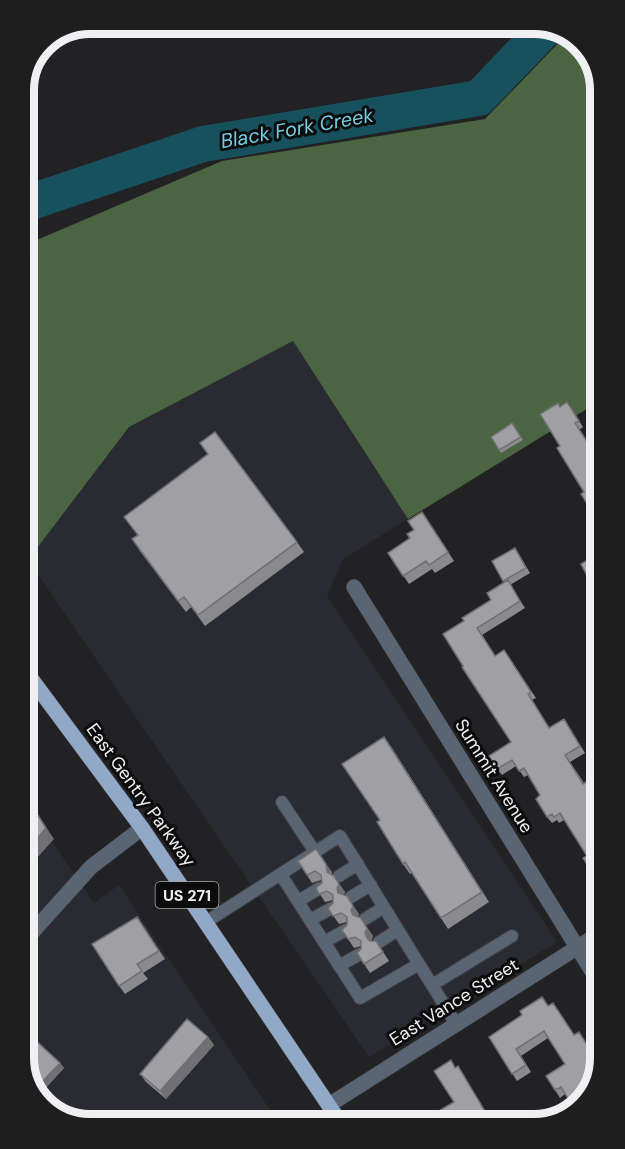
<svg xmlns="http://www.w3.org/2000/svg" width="625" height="1149" font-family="'DM Sans',sans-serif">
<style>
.built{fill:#2a2a32}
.forest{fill:#4b6441}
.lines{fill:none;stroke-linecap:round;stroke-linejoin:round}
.river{stroke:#17515d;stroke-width:36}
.service-casing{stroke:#3f3f42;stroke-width:14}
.minor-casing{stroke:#3f3f42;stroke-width:16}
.primary-casing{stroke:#3f3f42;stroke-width:16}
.service{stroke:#5a6574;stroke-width:12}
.minor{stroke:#5a6574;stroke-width:15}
.primary{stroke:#91a8c7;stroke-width:15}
.wall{fill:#8a8a8d}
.shaded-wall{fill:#707073}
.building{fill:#a0a0a4;stroke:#707073;stroke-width:1.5}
.labels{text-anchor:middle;stroke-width:6;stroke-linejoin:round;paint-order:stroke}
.shield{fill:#0c0c0d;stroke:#acacad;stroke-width:1.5}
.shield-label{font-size:16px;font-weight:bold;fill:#f0f0f2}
.street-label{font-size:18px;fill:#f0f0f2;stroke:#0c0c0d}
.water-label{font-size:20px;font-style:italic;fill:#76cfe5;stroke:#0c0c0d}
.rim{fill:none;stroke:#f0f0f2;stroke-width:8}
</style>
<rect width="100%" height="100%" fill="#222225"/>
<path class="built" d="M293,341L408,519L343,559L327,596L557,942L369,1057L28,560L129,427Z
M28,806L94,903L119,885L279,1123L85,1125L53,1114L29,1085Z"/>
<path class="forest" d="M567,34L572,35L596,64L597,359L587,365L597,382L598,402L408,519L293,341L129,427L28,560L25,245L222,161L485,119Z"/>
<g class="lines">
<path class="river" d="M25,204L203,144L479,98L547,27"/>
<g class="service-casing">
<path id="service" d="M282,802L315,852
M281,875L360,998L419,964
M339,876L358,864
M351,897L371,885
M298,901L320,888
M365,919L384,907
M310,920L332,908
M206,922L340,836L456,1024
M324,942L346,930
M379,942L398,930
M339,966L360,954
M432,985L512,936"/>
</g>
<g class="minor-casing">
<path id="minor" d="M354,587L600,984
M28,937L91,867L142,828
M329,1105L600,933"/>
</g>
<g class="primary-casing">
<path id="primary" d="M27,673L142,828L340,1122"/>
</g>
<use href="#service" class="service"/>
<use href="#minor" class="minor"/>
<use href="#primary" class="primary"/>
</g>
<path class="wall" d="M567,402L583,427L579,430L584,492L560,446V406Z
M512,423L523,440L501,453L491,437Z
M200,443L297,542L304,552L205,626L191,607L186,612L139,550L137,535L208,454Z
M422,512L454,561L435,573L432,569L409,584L388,553L410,538Z
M519,554L530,573L510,585L525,608L482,635L495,656L504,650L536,698L532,700L549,728L564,719L568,725L585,753L570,762L584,783L599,774L600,877L597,879L583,858L587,856L564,820L559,823L557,820L552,823L547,817L540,795L528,775L524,777L516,766L502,775L497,769L511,742L463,666L464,621L491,600L504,582L492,561Z
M598,554V585L595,587L590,581Z
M392,748L489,902L448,929L412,873L410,874L403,864L380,820Z
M298,861L332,872V875L345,892L343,895L359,914L357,917L373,936L371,941H376L389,961L370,973L357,953L361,949V946L354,948L342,930L347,925V922L339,924L328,908L333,903V900L325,902L316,888L322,883L321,880L312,883Z
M137,917L165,959L143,973L148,979L125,994L119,986Z
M549,1006L574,1035L584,1039L565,1094L560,1098L546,1076L565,1064L548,1038L521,1056L531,1072L517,1081L489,1037L522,1015Z
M208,1037L214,1045L166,1099L146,1082L140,1074Z
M29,1041L60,1063L64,1068L41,1093L29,1082Z"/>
<path class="shaded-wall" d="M384,737L392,748L489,902L482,892Z
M28,800L54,839L28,868Z
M316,849L332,872V881L327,872Z
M334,876L345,892L343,897L338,893Z
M347,896L359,914L357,919L353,915Z
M361,918L373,936L371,942L367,938Z
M208,1037L214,1045L166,1099L160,1091Z
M60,1063L64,1068L41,1093L37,1087Z"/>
<path class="building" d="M567,402L579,421L575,423L593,451L595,450L598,455V521L581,494L584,492L557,448L560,446L540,414L558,403L560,407Z
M512,423L521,437L499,450L491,437Z
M215,432L297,542L198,615L184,597L178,601L132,539L138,535L124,517L208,454L200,443Z
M422,512L448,552L429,565L426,561L403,576L388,553L410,538L407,534L414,530L408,521Z
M598,527V546L590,532Z
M515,548L526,568L503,581L492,561Z
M598,554V576L590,581L581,564Z
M508,580L520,601L477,628L495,656L504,650L531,692L528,694L549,728L564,719L580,746L565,755L583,784L599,774L600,807L596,809L600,814V873L597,870L593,873L583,858L587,856L560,813L554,817L552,814L547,817L536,799L540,795L524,768L519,771L512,760L497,769L489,756L511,742L462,667L463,666L443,634L464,621L462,618L491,600L487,593Z
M384,737L482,892L441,918L405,862L403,864L377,822L380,820L342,764Z
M28,800L46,828L28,849Z
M316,849L326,864L327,872L334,876L339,884L337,888L338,893L347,896L353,906L351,910L353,915L361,918L367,928L365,933L367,938L370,941H376L383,952L364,964L357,953L361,949V941L355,937L348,939L342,930L347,925V917L341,913L333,916L328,908L333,903V895L327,891L319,894L316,888L322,883L321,875L315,871L307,875L298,861Z
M137,917L159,951L137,964L142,971L119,986L92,944Z
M542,997L548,1006L553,1003L574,1035L579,1032L600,1066L590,1096L574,1108L561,1087L555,1090L546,1076L565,1064L544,1031L516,1049L526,1065L512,1074L489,1037L522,1015L520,1011Z
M187,1019L208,1037L160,1091L140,1074Z
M33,1038L60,1063L37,1087L29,1079V1041Z
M451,1060L455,1068L458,1066L489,1118L485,1121H435L432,1115L454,1102L434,1071Z"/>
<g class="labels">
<rect class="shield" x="155.5" y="882" width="63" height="26" rx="4.5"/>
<g class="shield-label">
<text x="187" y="901">US 271</text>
</g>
<g class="street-label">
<text transform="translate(494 776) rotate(58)" y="6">Summit Avenue</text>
<text transform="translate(141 795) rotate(54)" y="6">East Gentry Parkway</text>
<text transform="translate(454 1002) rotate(-32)" y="6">East Vance Street</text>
</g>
<g class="water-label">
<text transform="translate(297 128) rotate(-10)" y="7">Black Fork Creek</text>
</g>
</g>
<path d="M0 0H625V1149H0ZM90 34H534A56 56 0 0 1 590 90V1058A56 56 0 0 1 534 1114H90A56 56 0 0 1 34 1058V90A56 56 0 0 1 90 34Z" fill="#1e1e1f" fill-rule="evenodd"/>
<path class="rim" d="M90 34H534A56 56 0 0 1 590 90V1058A56 56 0 0 1 534 1114H90A56 56 0 0 1 34 1058V90A56 56 0 0 1 90 34Z"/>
</svg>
